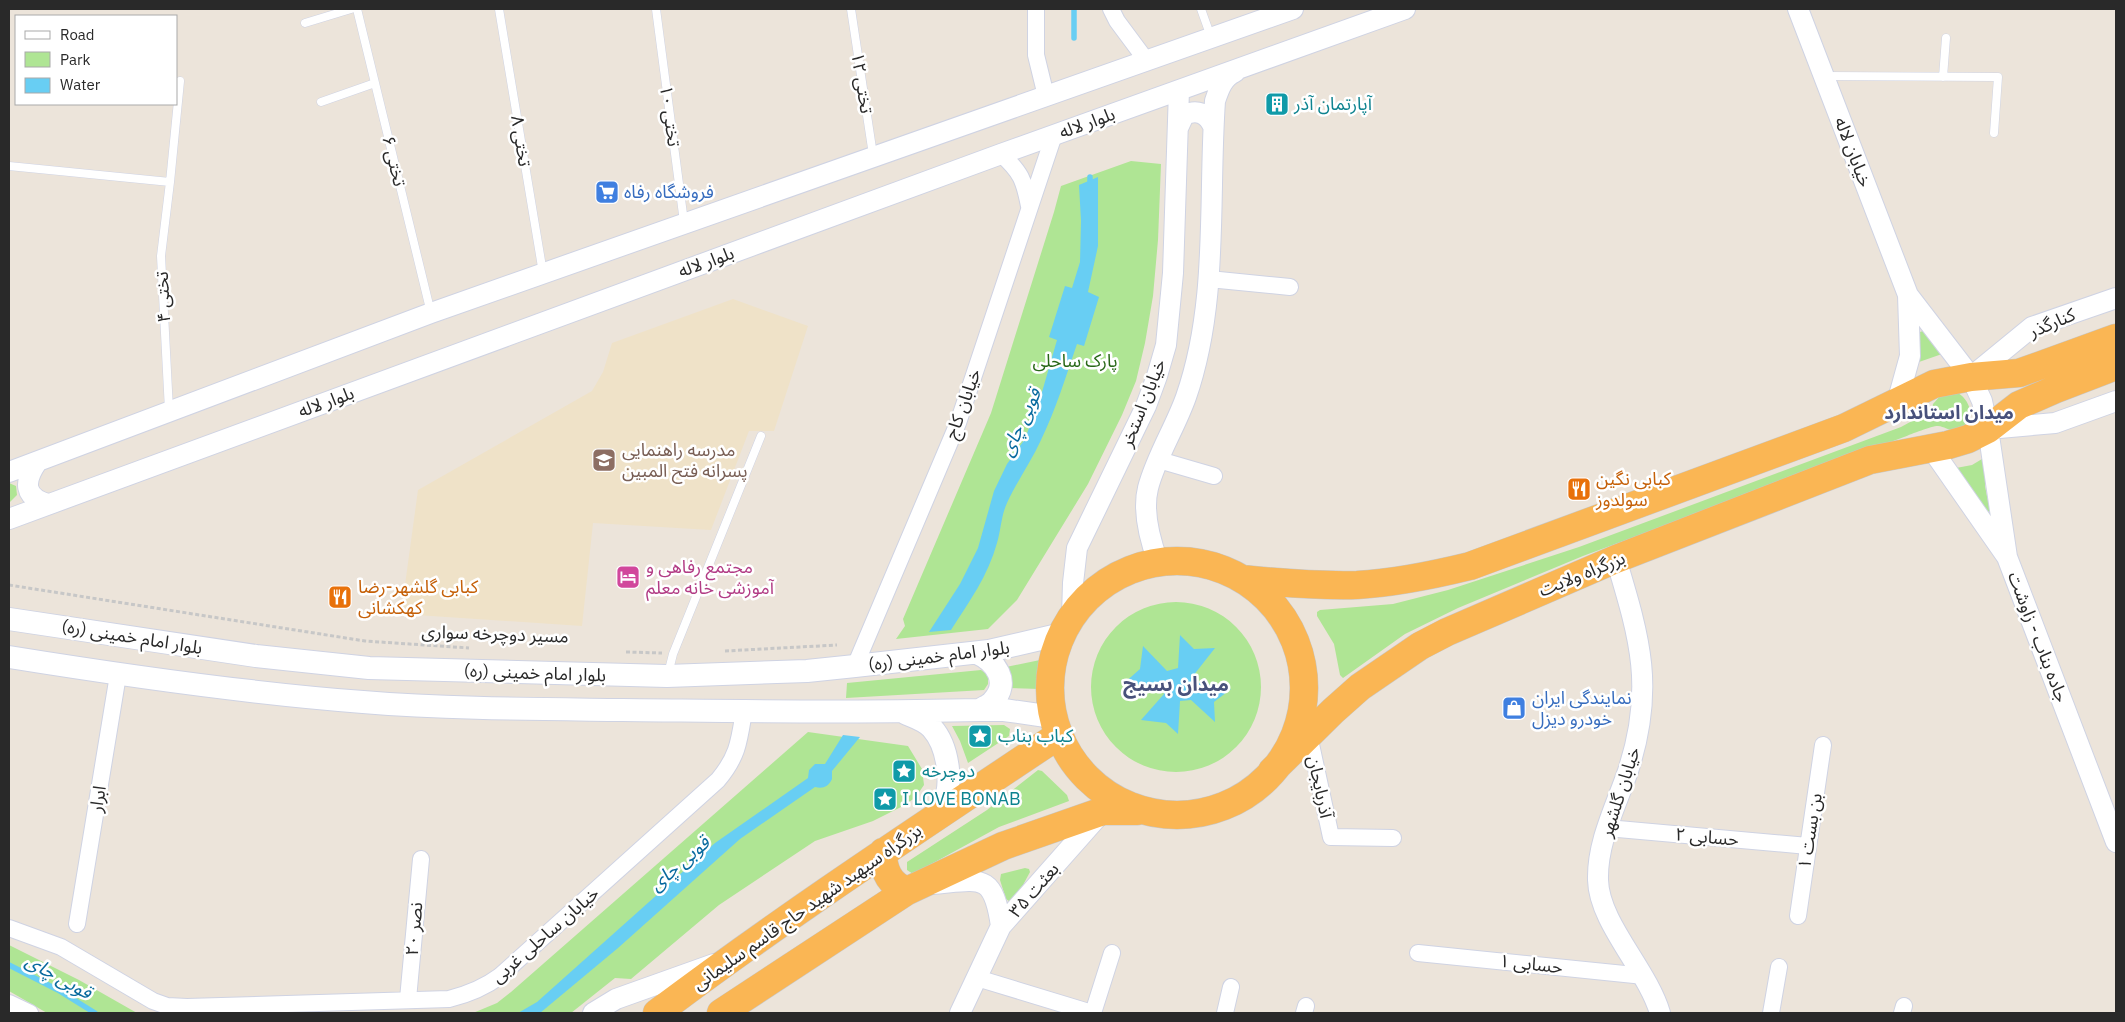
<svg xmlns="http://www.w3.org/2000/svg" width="2125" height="1022" font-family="'IBM Plex Sans','Noto Sans Arabic',sans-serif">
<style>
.education{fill:#efe2c8}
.green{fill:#afe594}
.water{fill:#68cef3}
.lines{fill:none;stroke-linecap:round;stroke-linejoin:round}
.stream{stroke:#68cef3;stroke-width:5.5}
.service-casing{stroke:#cfd3e3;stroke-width:9}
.minor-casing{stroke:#cfd3e3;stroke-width:18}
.tertiary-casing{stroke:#cfd3e3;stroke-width:22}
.secondary-casing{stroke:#cfd3e3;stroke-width:24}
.trunk-casing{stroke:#c7c7c7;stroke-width:29}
.path{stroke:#c7c7c7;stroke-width:3;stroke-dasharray:4 2.5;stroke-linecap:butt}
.service{stroke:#fff;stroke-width:8}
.minor{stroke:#fff;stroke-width:16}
.tertiary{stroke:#fff;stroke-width:20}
.secondary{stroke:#fff;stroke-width:22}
.trunk{stroke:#fab654;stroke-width:28}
.labels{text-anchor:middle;stroke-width:5;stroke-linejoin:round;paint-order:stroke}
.street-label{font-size:18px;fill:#292929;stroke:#fff}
.culture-label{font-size:18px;fill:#0d838f;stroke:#fff;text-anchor:start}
.shop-label{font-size:18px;fill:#366cbe;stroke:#fff;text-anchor:start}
.park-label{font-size:18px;fill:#286817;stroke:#fff}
.education-label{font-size:18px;fill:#785e54;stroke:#fff;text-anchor:start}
.food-label{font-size:18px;fill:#c56008;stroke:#fff;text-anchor:start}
.hotel-label{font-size:18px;fill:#b23c85;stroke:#fff;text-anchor:start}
.neighbourhood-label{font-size:19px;font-weight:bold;fill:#48517b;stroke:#fff}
.water-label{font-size:19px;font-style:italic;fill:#086a9e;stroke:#fff}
.quarter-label{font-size:20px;font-weight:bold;fill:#48517b;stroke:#fff}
</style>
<rect width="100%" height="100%" fill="#ece4da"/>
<path class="education" d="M733,299L808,326L774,431H749L711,530L593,523L582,626L401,614L418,490L592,391L603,372L612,343Z"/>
<path class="green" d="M1131,161L1161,164L1158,240L1153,296L1145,343L1136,381L1122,415L1088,484L1017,600L988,629L896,639L905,626L903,619L991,413L1054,212L1061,186Z
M1923,331L1942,354L1919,362L1916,361L1920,332Z
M1958,393C1970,400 1977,420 1961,428C1950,433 1947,427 1938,426C1931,426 1912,434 1904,437L1583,556L1458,608L1405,634L1343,678L1340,675L1334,644L1317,616V612L1320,610L1393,604L1448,590L1579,547L1901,427L1932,410L1933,404L1941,395Z
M1982,459L1986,462L1985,486L1990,511L1988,512L1956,468L1972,465Z
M9,483L16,486L17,495L9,503Z
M1091 687a85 85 0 1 1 170 0a85 85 0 1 1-170 0Z
M1040,660V689L1007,688L1006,667Z
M981,670L988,675V684L984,690L846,698L847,683Z
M1004,725L1010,729L1009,736L968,763L960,741L952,726Z
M808,732L908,746L922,769L924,785L915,798L901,807L873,821L815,841L719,905L631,979L615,978L571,1013H473L497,1003L511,992Z
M1038,770L1042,771L1067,795L1069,801L999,827L913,874L907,870V862L987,810Z
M1025,868L1029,869L1030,872L1016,898L1009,901L1006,899L1000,880L1001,874Z
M9,945L79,980L137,1013H47L9,991Z"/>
<path class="water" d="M1098,177V246L1088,292L1099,297L1084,346L1077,344C1066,376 1056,409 1041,440C1031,462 1017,481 1007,503C1001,516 1001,530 997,543C988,576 969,602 951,630L929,632L960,584L978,548L994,491L1007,464L1025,439L1042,392L1057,340L1049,337L1065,286L1072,288L1080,262L1081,221L1079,185Z
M1180,635L1194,649L1215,648L1193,676L1196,682L1231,689L1214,702L1215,722L1191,700L1180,701L1178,734L1166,723L1141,720L1164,694L1161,686L1123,684L1140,669L1143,646L1167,671L1178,668Z
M843,735L860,737L832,771V779C828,787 823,789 815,787L740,839L618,948L540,1013H518L537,1002L715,843L808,778L809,770L815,764H825Z"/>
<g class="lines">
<path class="stream" d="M1074,9V38
M1090,188V177
M9,965L58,990L95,1013"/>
<g class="service-casing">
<path id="service" d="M357,9L431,313
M499,9L543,273
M656,9L684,222
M851,9L873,155
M1201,9L1211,37
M305,23L351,9
M1826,76L1998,77L1994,133
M1943,77L1946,38
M321,102L375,83
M9,166L170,182L161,256L169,410
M170,182L180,81
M668,674L673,654L761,436"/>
</g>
<g class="minor-casing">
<path id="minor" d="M1036,9V55L1046,96
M1111,9L1117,21L1146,60
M1001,154C1021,172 1024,180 1029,206
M1209,279L1290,287
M1159,460L1214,476
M855,666L958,423L1054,135
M1309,735L1331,837L1393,838
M1607,828L1808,846
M1798,916L1823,745
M77,924L118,675
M9,928L61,947L153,1001L167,1006L187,1007L449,999C469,994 484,988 500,976L718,780C738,756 739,742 744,711
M1418,953L1644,976
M977,978L1092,1013
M408,999L421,859
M9,1003L30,1013
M1093,1013L1112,953
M1225,1013L1231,987
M1304,1013L1306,1006
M1771,1013L1779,967
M1902,1013L1904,1006"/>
</g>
<g class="tertiary-casing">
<path id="tertiary" d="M1798,9L1908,295L1971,377L1982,401L1988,429L2007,557
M1178,128L1184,115C1197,109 1207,113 1213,126
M1971,377L2032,327L2116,298
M1897,403L1910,356L1908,295
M1988,429L2055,423L2116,401
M1931,448L2007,557L2116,842
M37,462C24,481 23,497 48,504
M9,472L431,313L1293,9
M9,519L1001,154L1405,9
M1616,559C1640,639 1655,688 1628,771C1616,806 1597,842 1598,880C1599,923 1647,969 1660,1013
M1158,562C1150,540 1142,512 1148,488C1156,457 1175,428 1186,397C1219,302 1208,200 1215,101C1219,89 1223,77 1235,72
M1072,616L1073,583L1077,548L1146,406L1157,376L1166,345L1173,273L1179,90
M932,884C980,880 993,871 1001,926
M593,1013L616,999L714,964
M960,1013L1001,926L1101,813"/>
</g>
<g class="secondary-casing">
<path id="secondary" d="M9,619L256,656L369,668L667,676L807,671L855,666L989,651L1062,634
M977,653C995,661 1011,682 993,701C990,705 984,707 980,710
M9,657C127,676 244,693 363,702C449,709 536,709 622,710C741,711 860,713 980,710H1004L1053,717
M905,713C914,717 925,720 932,728C948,746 955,787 941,809C939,813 934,817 931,820"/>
</g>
<g class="trunk-casing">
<path id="trunk" d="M1050 688a127 127 0 1 1 254 0a127 127 0 1 1-254 0Z
M1242,579C1281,583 1318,586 1357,585C1395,583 1433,575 1470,566L1844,428L1934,384L1971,377L2019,373L2116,338
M1272,771L1333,711L1360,687L1420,646L1447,632L1616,559L1870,460L1948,445L1968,439L1988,429L2019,405L2056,389L2116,366
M883,852C883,870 889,884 907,891
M657,1013C787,915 923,826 1059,735
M721,1013L907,891L1003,846L1103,811H1137"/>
</g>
<path class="path" d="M9,585L365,641L469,648
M725,651L837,645
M626,652L662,653"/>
<use href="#service" class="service"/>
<use href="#minor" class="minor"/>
<use href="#tertiary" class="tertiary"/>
<use href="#secondary" class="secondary"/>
<use href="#trunk" class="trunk"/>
</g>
<defs>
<g id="building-square" transform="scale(1.25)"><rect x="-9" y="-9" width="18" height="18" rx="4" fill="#0f9aa8" stroke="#fff"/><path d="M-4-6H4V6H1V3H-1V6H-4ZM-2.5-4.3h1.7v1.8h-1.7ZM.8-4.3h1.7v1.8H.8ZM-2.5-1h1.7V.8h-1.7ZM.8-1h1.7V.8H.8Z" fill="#fff"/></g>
<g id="supermarket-square" transform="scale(1.25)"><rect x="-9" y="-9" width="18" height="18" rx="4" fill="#3f7fe0" stroke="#fff"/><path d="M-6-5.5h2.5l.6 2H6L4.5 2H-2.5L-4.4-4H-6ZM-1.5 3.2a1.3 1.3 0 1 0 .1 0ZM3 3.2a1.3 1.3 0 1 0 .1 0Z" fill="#fff"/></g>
<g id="school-square" transform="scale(1.25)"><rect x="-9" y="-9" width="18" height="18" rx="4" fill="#8d6e63" stroke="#fff"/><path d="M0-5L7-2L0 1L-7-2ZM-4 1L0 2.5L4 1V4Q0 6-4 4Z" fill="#fff"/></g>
<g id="restaurant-square" transform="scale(1.25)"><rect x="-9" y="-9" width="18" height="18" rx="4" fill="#e8710a" stroke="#fff"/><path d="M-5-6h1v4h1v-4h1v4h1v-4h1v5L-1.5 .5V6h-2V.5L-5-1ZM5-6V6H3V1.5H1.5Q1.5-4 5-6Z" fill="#fff"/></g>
<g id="hotel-square" transform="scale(1.25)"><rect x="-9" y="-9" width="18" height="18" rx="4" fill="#d1479c" stroke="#fff"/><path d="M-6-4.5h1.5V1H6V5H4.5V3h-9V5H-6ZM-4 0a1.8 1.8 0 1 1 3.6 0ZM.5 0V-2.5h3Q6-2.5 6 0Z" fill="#fff"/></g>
<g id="shop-square" transform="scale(1.25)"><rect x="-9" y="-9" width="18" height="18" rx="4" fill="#3f7fe0" stroke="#fff"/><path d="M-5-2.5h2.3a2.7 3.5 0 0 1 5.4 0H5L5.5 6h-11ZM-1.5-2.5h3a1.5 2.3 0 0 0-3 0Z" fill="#fff"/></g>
<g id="sight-square" transform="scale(1.25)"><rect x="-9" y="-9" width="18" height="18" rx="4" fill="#0f9aa8" stroke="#fff"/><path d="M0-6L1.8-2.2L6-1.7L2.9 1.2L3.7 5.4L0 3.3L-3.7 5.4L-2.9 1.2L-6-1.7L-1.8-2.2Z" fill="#fff"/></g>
</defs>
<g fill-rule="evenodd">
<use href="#building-square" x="1277" y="104"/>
<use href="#supermarket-square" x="607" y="192"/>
<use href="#school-square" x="604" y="460"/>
<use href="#restaurant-square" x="1579" y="489"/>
<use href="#hotel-square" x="628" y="577"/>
<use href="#restaurant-square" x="340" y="597"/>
<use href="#shop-square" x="1514" y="708"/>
<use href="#sight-square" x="980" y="736"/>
<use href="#sight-square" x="904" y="771"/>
<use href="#sight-square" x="885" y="799"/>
</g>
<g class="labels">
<g class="street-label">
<text transform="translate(862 83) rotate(81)" y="6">تختی ۱۲</text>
<text transform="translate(670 116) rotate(82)" y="6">تختی ۱۰</text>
<text transform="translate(1087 123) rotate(-20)" y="6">بلوار لاله</text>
<text transform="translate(521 141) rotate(81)" y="6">تختی ۸</text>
<text transform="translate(1853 152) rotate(69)" y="6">خیابان لاله</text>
<text transform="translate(394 161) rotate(76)" y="6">تختی ۶</text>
<text transform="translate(706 262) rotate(-20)" y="6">بلوار لاله</text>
<text transform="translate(163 297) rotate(-93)" y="6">تختی ۴</text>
<text transform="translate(2052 323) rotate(-23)" y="6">کنارگذر</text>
<text transform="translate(326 402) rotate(-20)" y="6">بلوار لاله</text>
<text transform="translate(1143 403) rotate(-68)" y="6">خیابان استخر</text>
<text transform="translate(963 404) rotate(-70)" y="6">خیابان کاج</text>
<text transform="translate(1582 574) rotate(-22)" y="6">بزرگراه ولایت</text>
<text transform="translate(495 634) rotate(2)" y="6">مسیر دوچرخه سواری</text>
<text transform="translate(132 637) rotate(9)" y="6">بلوار امام خمینی (ره)</text>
<text transform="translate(2038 637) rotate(69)" y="6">جاده بناب - زاوشت</text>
<text transform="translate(939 656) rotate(-7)" y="6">بلوار امام خمینی (ره)</text>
<text transform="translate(535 673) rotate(2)" y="6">بلوار امام خمینی (ره)</text>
<text transform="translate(1320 787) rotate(78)" y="6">آذربایجان</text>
<text transform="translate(1620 792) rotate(-72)" y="6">خیابان گلشهر</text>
<text transform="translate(98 799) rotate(-81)" y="6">ابرار</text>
<text transform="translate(1810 831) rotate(-81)" y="6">بن بست ۱</text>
<text transform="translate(1707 837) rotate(5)" y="6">حسابی ۲</text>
<text transform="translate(1034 890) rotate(-49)" y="6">بعثت ۳۵</text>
<text transform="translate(807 907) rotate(-35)" y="6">بزرگراه سپهبد شهید حاج قاسم سلیمانی</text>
<text transform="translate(414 929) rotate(-85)" y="6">نصر ۲۰</text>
<text transform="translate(545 935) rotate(-41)" y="6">خیابان ساحلی غربی</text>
<text transform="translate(1531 964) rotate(6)" y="6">حسابی ۱</text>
</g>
<g class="culture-label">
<text x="1294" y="110">آپارتمان آذر</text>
<text x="998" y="742">کباب بناب</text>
<text x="922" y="777">دوچرخه</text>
<text x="902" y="805">I LOVE BONAB</text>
</g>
<g class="shop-label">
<text x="624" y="198">فروشگاه رفاه</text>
<text x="1532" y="704">نمایندگی ایران<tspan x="1532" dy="21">خودرو دیزل</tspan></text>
</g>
<g class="park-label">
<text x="1075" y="367">پارک ساحلی</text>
</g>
<g class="education-label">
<text x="622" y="456">مدرسه راهنمایی<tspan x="622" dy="21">پسرانه فتح المبین</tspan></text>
</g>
<g class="food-label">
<text x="1596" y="485">کبابی نگین<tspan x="1596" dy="21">سولدوز</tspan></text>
<text x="358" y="593">کبابی گلشهر-رضا<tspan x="358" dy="21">کهکشانی</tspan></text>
</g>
<g class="hotel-label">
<text x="646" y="573">مجتمع رفاهی و<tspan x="646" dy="21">آموزشی خانه معلم</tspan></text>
</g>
<g class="neighbourhood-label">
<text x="1949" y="419">میدان استاندارد</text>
</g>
<g class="water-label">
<text transform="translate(1020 422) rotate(-65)" y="7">قوبی چای</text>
<text transform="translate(679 863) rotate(-41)" y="7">قوبی چای</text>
<text transform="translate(59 976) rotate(29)" y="7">قوبی چای</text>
</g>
<g class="quarter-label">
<text x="1176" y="691">میدان بسیج</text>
</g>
</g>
<rect width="2125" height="1022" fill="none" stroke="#292929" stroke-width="20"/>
<rect x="15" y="15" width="162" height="90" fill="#ffffff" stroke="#a9a9a9"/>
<rect x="25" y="31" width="25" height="8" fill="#ffffff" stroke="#a9a9a9"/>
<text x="60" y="40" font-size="15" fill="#292929">Road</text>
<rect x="25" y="52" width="25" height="15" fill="#afe594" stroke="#a9a9a9"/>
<text x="60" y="65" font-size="15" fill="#292929">Park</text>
<rect x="25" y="78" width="25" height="15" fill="#68cef3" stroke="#a9a9a9"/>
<text x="60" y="90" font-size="15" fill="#292929">Water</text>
</svg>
